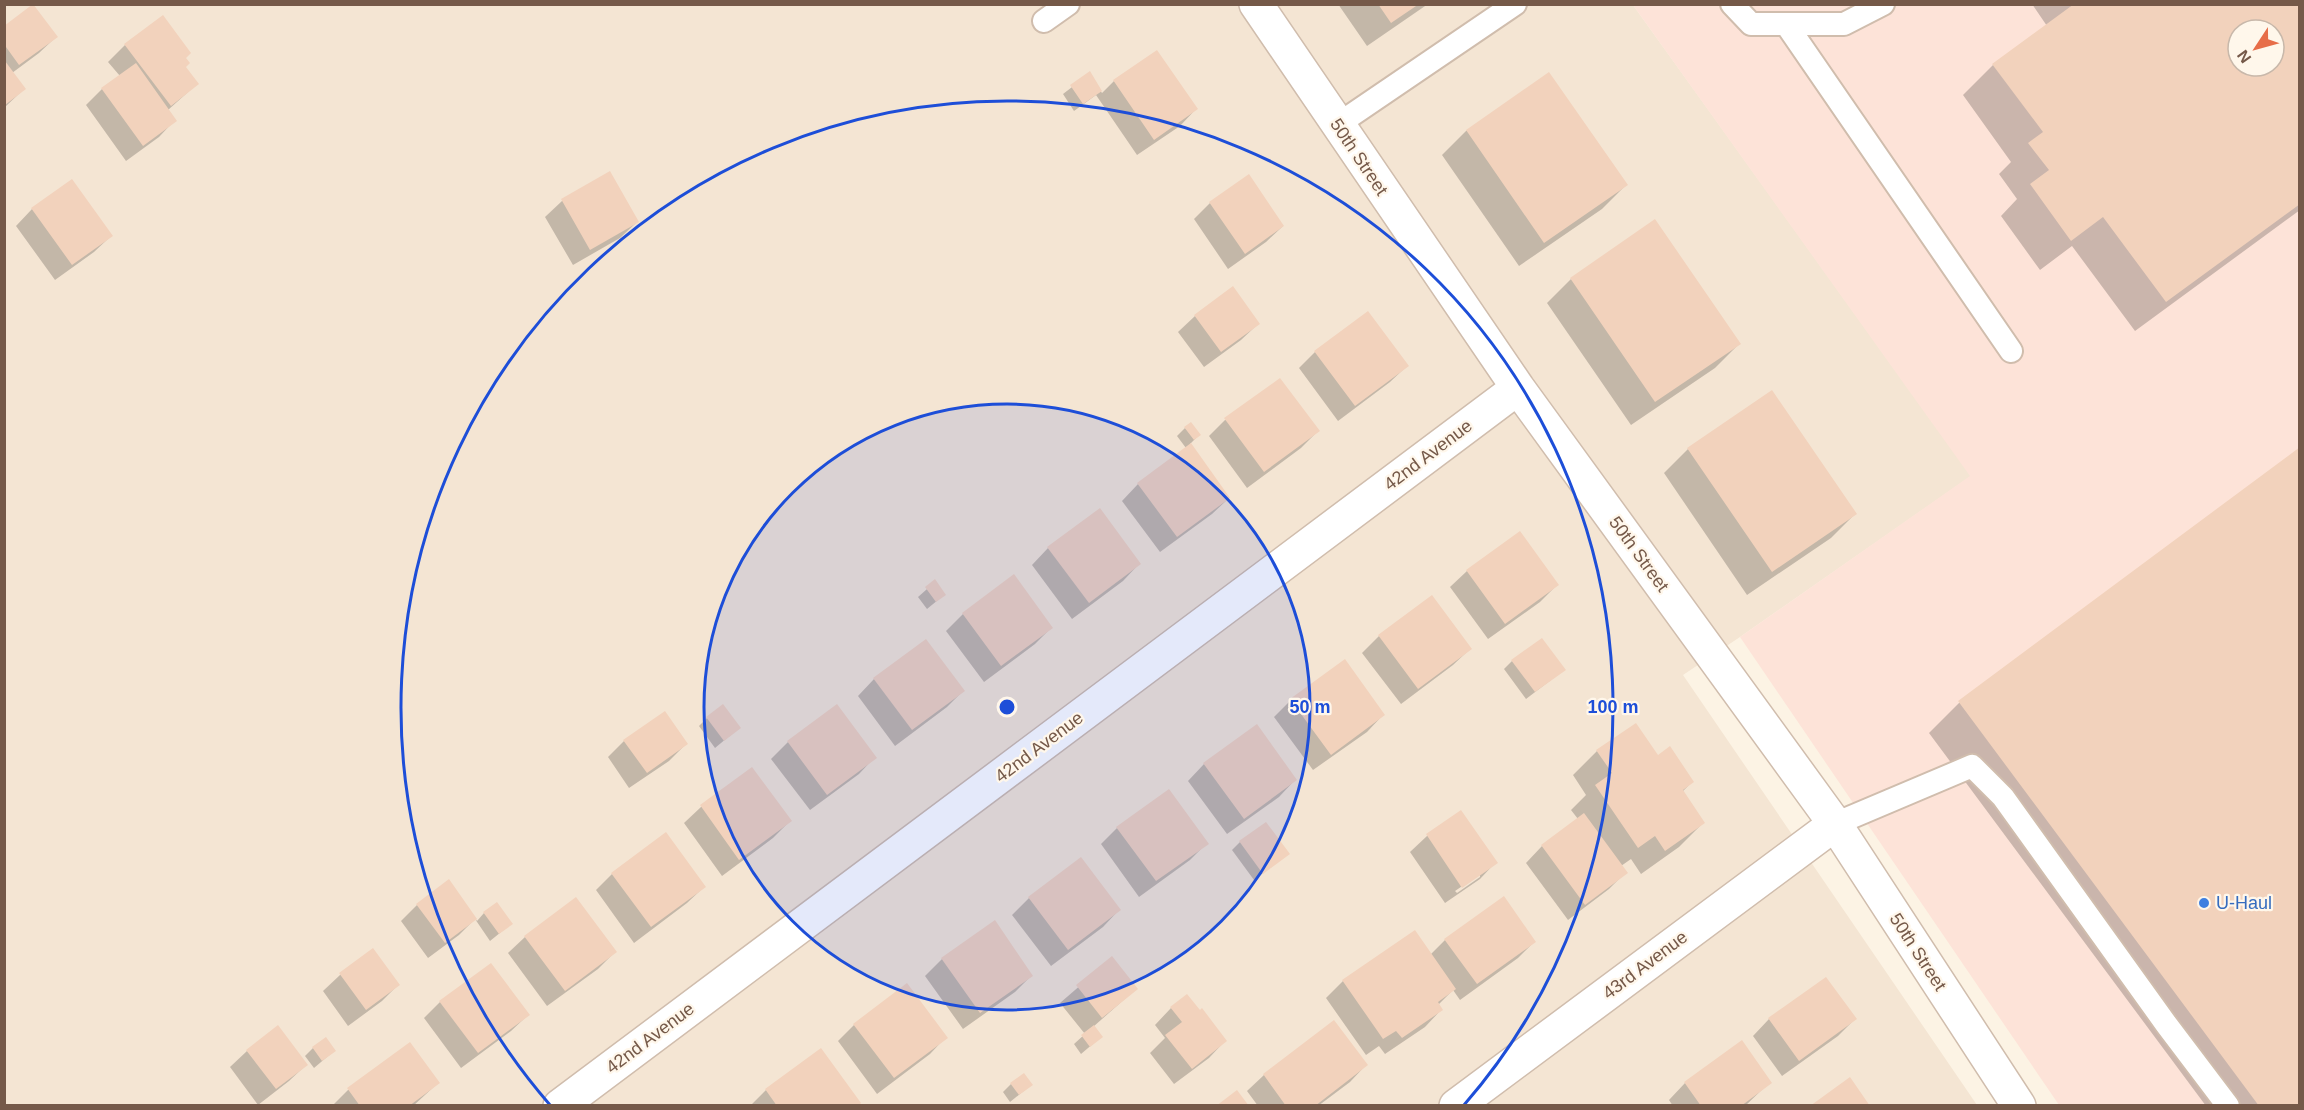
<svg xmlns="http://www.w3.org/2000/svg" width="2304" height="1110" font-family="Arial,sans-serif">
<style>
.residential{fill:#f4e5d3}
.commercial{fill:#fde3d8;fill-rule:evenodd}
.shadow{fill:#0003;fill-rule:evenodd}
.building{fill:#f2d2bc;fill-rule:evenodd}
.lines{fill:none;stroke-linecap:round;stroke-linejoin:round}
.lane-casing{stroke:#d0bdad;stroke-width:26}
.street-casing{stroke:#d0bdad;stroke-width:36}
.lane{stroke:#fff;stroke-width:22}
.street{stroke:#fff;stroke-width:33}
.ring{fill:none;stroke:#1d4ed8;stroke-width:3}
.shop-dot{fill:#3f7fe0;stroke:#fff7eb;stroke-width:2}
.labels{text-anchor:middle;stroke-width:4.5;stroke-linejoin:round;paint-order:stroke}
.street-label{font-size:18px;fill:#755949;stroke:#fff7eb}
.shop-label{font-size:18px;fill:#366cbe;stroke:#fff7eb;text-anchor:start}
.centre{fill:#1d4ed8;stroke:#fff7eb;stroke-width:3}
.ring-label{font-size:18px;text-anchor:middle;font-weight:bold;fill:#1d4ed8;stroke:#fff7eb;stroke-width:4.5;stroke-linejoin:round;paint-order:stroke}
</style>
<rect width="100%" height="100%" fill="#fcf3e4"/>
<path class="residential" d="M5,5H1633L1971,476L1740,637L1683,675L1977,1105L5,1106Z"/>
<path class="commercial" d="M1633,5H2299V1105H2059L1740,637L1970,476ZM2238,30H2274V66H2238Z"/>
<path class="shadow" d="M1338,4H1428L1367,46Z
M2032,4H2300V210L2135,331L2072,246L2040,270L2001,216L2017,199L1999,174L2011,162L1963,95L1993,65L2047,26ZM2238,30H2274V66H2238Z
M4,28L56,37L39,53L12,73L24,89L4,108Z
M125,45L184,58V68L197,84L168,110L175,120L159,137L126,161L86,105L102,89L120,76L108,62Z
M1089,74L1102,93L1114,81L1196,109L1180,126L1137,155L1096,95L1074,111L1063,94Z
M1549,74L1626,185L1602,209L1519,266L1442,155L1466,131Z
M609,173L637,222L620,238L573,265L545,217L562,201Z
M1210,203L1283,226L1266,242L1228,269L1194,219Z
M32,209L111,236L94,252L55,280L16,226Z
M1571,279L1739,344L1715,368L1631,425L1547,303Z
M1195,316L1258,324L1241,340L1204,367L1178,332Z
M1315,352L1407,366L1390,382L1338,421L1299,368Z
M1225,420L1318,431L1301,448L1247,488L1209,436Z
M1185,428L1199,435L1190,444L1229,498L1212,514L1160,552L1122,501L1138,484L1186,448L1177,436Z
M1688,449L1855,514L1831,538L1747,595L1664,473Z
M2300,449V1106H2206L1929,733L1959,703Z
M1048,548L1139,564L1123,581L1072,619L1032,565Z
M1467,571L1557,585L1540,602L1488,639L1450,587Z
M935,582L944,595L927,609L918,597Z
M1432,597L1470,649L1453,665L1401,704L1362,653L1379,636Z
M963,614L1051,628L1035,644L984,682L946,631Z
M1512,661L1564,670L1526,699L1504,669Z
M874,679L963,691L947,707L895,746L858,696Z
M1291,700L1383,715L1367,732L1313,770L1274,717Z
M837,706L875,757L859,774L810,810L771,759L788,742Z
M707,718L739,728L715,748L699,726Z
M624,741L686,744L669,761L629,788L608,757Z
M1597,751L1657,757L1692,782L1682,792L1703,823L1679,847L1641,874L1631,859L1621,866L1626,872L1609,889L1568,920L1526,863L1542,846L1578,819L1571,810L1586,795L1573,775Z
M1204,764L1295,780L1279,797L1227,834L1188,781Z
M751,769L790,821L773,838L722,876L684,823L701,807Z
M1461,812L1496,862L1480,879L1445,903L1410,852L1427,836ZM1480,874V877L1457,893L1455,891Z
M1117,828L1207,843L1190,860L1139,897L1101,844Z
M1240,842L1288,854L1254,880L1232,850Z
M1081,859L1119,910L1103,927L1051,966L1012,915L1029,898Z
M612,874L704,887L687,903L634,943L596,890Z
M448,882L477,921L484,913L511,924L490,941L475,919L459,935L428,958L401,921L417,905Z
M575,899L615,952L598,969L547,1006L508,953L525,937Z
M994,922L1031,976L1015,992L963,1029L925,976L942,959Z
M1445,940L1534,942L1518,958L1460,1000L1453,990L1438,1005L1441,1010L1425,1027L1385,1054L1379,1046L1366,1055L1326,998L1343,981L1430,955Z
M372,950L398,985L382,1001L348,1026L323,991L340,975Z
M1112,958L1136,989L1093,1027L1101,1037L1081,1054L1074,1044L1085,1034L1060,1003Z
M440,1002L528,1015L511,1031L461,1068L424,1018Z
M1171,1008L1199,1012L1225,1041L1209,1058L1174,1084L1150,1053L1165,1038L1155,1025Z
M1769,1019H1855L1838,1036L1782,1076L1753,1036Z
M1334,1022L1366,1065L1350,1082L1318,1106H1258L1247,1091L1264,1075Z
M854,1025L946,1037L930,1054L877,1094L838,1041Z
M313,1048L334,1051L314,1068L305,1056Z
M247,1051L306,1065L289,1081L258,1105L230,1067Z
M1770,1082L1745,1106H1673L1669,1100L1685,1083Z
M438,1083L413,1106H332L348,1090Z
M1011,1084L1031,1085L1010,1102L1003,1092Z
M766,1090L857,1106H750Z"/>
<path class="building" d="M33,4L58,37L19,65L6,47L4,48V26Z
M1378,4H1419L1391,23Z
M2074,4H2300V204L2166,302L2103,217L2071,241L2030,184L2049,170L2028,143L2043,132L1992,64ZM2238,30H2274V66H2238Z
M163,15L191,53L186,58L190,63L186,67L199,84L171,106L124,44Z
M1157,50L1198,109L1154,140L1113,80Z
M5,61L26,89L5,105Z
M136,63L177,121L143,146L101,88Z
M1090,71L1102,91L1083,104L1070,85Z
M1549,72L1628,185L1544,243L1466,130Z
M610,171L639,222L590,250L561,199Z
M1249,174L1284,226L1245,254L1209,202Z
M72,179L113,236L72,265L31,208Z
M1655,219L1741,344L1655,402L1570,278Z
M1233,286L1260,324L1221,352L1194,315Z
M1368,311L1409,366L1355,406L1314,351Z
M1280,378L1320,431L1264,472L1224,418Z
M1772,390L1857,514L1772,572L1687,448Z
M1191,422L1201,435L1194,440L1184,427Z
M1191,443L1230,498L1177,537L1137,483Z
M2300,447V1106H2259L1958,701Z
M1100,508L1141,564L1089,603L1047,547Z
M1520,531L1559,585L1505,624L1466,570Z
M1014,574L1053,628L1001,666L962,613Z
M935,579L946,595L936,602L925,587Z
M1432,595L1472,649L1418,689L1378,635Z
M1542,638L1566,670L1535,692L1511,660Z
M926,639L965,691L912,730L873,678Z
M1345,659L1385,715L1331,755L1290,699Z
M723,704L741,728L724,741L706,717Z
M837,704L877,758L827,795L787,741Z
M665,711L688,744L647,773L623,740Z
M1636,723L1658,755L1670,746L1694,782L1683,790L1705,823L1665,851L1655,836L1638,848L1595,785L1612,773L1596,750Z
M1257,724L1297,780L1244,819L1203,763Z
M752,767L792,821L739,860L700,805Z
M1169,789L1209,844L1156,881L1116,827Z
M1461,810L1498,863L1462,888L1426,834Z
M1584,813L1628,873L1585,905L1541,845Z
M1266,822L1290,854L1263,874L1239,841Z
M666,832L706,887L651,927L611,873Z
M1081,857L1121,910L1068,950L1028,897Z
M449,879L477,919L445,943L416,904Z
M1504,896L1536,942L1477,984L1444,939Z
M576,897L617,952L565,991L524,936Z
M497,902L513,924L499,934L483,912Z
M995,920L1033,976L980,1013L941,958Z
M1415,930L1456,989L1438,1002L1443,1010L1402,1038L1396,1031L1383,1039L1342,980Z
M373,948L400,985L366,1010L339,973Z
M1112,956L1138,989L1102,1018L1076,985Z
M491,963L530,1015L478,1053L439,1001Z
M1826,977L1857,1019L1799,1061L1768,1018Z
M907,983L948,1038L894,1078L853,1024Z
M1187,994L1200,1010L1202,1008L1227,1041L1192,1069L1165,1035L1182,1022L1170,1007Z
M1334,1020L1368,1065L1315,1106H1286L1263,1074Z
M278,1025L308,1065L276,1089L246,1050Z
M1094,1025L1103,1037L1090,1047L1081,1035Z
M326,1037L336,1051L322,1061L312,1047Z
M1742,1040L1772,1083L1741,1106H1701L1684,1082Z
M410,1042L440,1083L409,1106H360L347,1088Z
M821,1048L861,1103L858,1106H777L765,1089Z
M1024,1073L1033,1085L1019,1095L1010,1083Z
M1850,1077L1870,1106H1810Z
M1237,1090L1249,1106H1216Z"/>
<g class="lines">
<g class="lane-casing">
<path id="lane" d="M1732,4L1751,24H1844L1883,4
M1044,21L1068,4
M1786,24L2011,351
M1337,125L1515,4
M1835,824L1972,766L2003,797L2166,1024L2228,1106"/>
</g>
<g class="street-casing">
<path id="street" d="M1256,4L1518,388L1835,824L2019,1106
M560,1106L1518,388
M1456,1106L1835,824"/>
</g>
<use href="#lane" class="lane"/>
<use href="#street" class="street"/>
</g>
<circle cx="1007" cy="707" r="303" fill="#1d4ed8" fill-opacity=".12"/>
<g class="ring">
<circle cx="1007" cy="707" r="303"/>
<path d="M550 1105A606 606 0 1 1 1464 1105"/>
</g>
<circle class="shop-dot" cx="2204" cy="903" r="6"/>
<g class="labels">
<g class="street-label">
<text transform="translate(1359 157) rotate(56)" y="6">50th Street</text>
<text transform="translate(1428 455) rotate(-37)" y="6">42nd Avenue</text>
<text transform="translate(1639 554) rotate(54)" y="6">50th Street</text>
<text transform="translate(1039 747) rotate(-37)" y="6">42nd Avenue</text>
<text transform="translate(1918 952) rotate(57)" y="6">50th Street</text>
<text transform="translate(1645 965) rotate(-37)" y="6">43rd Avenue</text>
<text transform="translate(650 1038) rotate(-37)" y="6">42nd Avenue</text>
</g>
<g class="shop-label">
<text x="2216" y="909">U-Haul</text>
</g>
</g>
<circle cx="1007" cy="707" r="9" class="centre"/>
<g class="ring-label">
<text x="1310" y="713">50 m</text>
<text x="1613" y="713">100 m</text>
</g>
<rect width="2304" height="1110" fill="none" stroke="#755949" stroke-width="12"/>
<g transform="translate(2256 48) rotate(234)"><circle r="28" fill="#fff7eb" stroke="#c8b8aa" stroke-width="1.5"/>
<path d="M0-4.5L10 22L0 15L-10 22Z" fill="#e76d48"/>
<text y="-9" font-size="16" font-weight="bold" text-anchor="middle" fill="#755949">N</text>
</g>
</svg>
